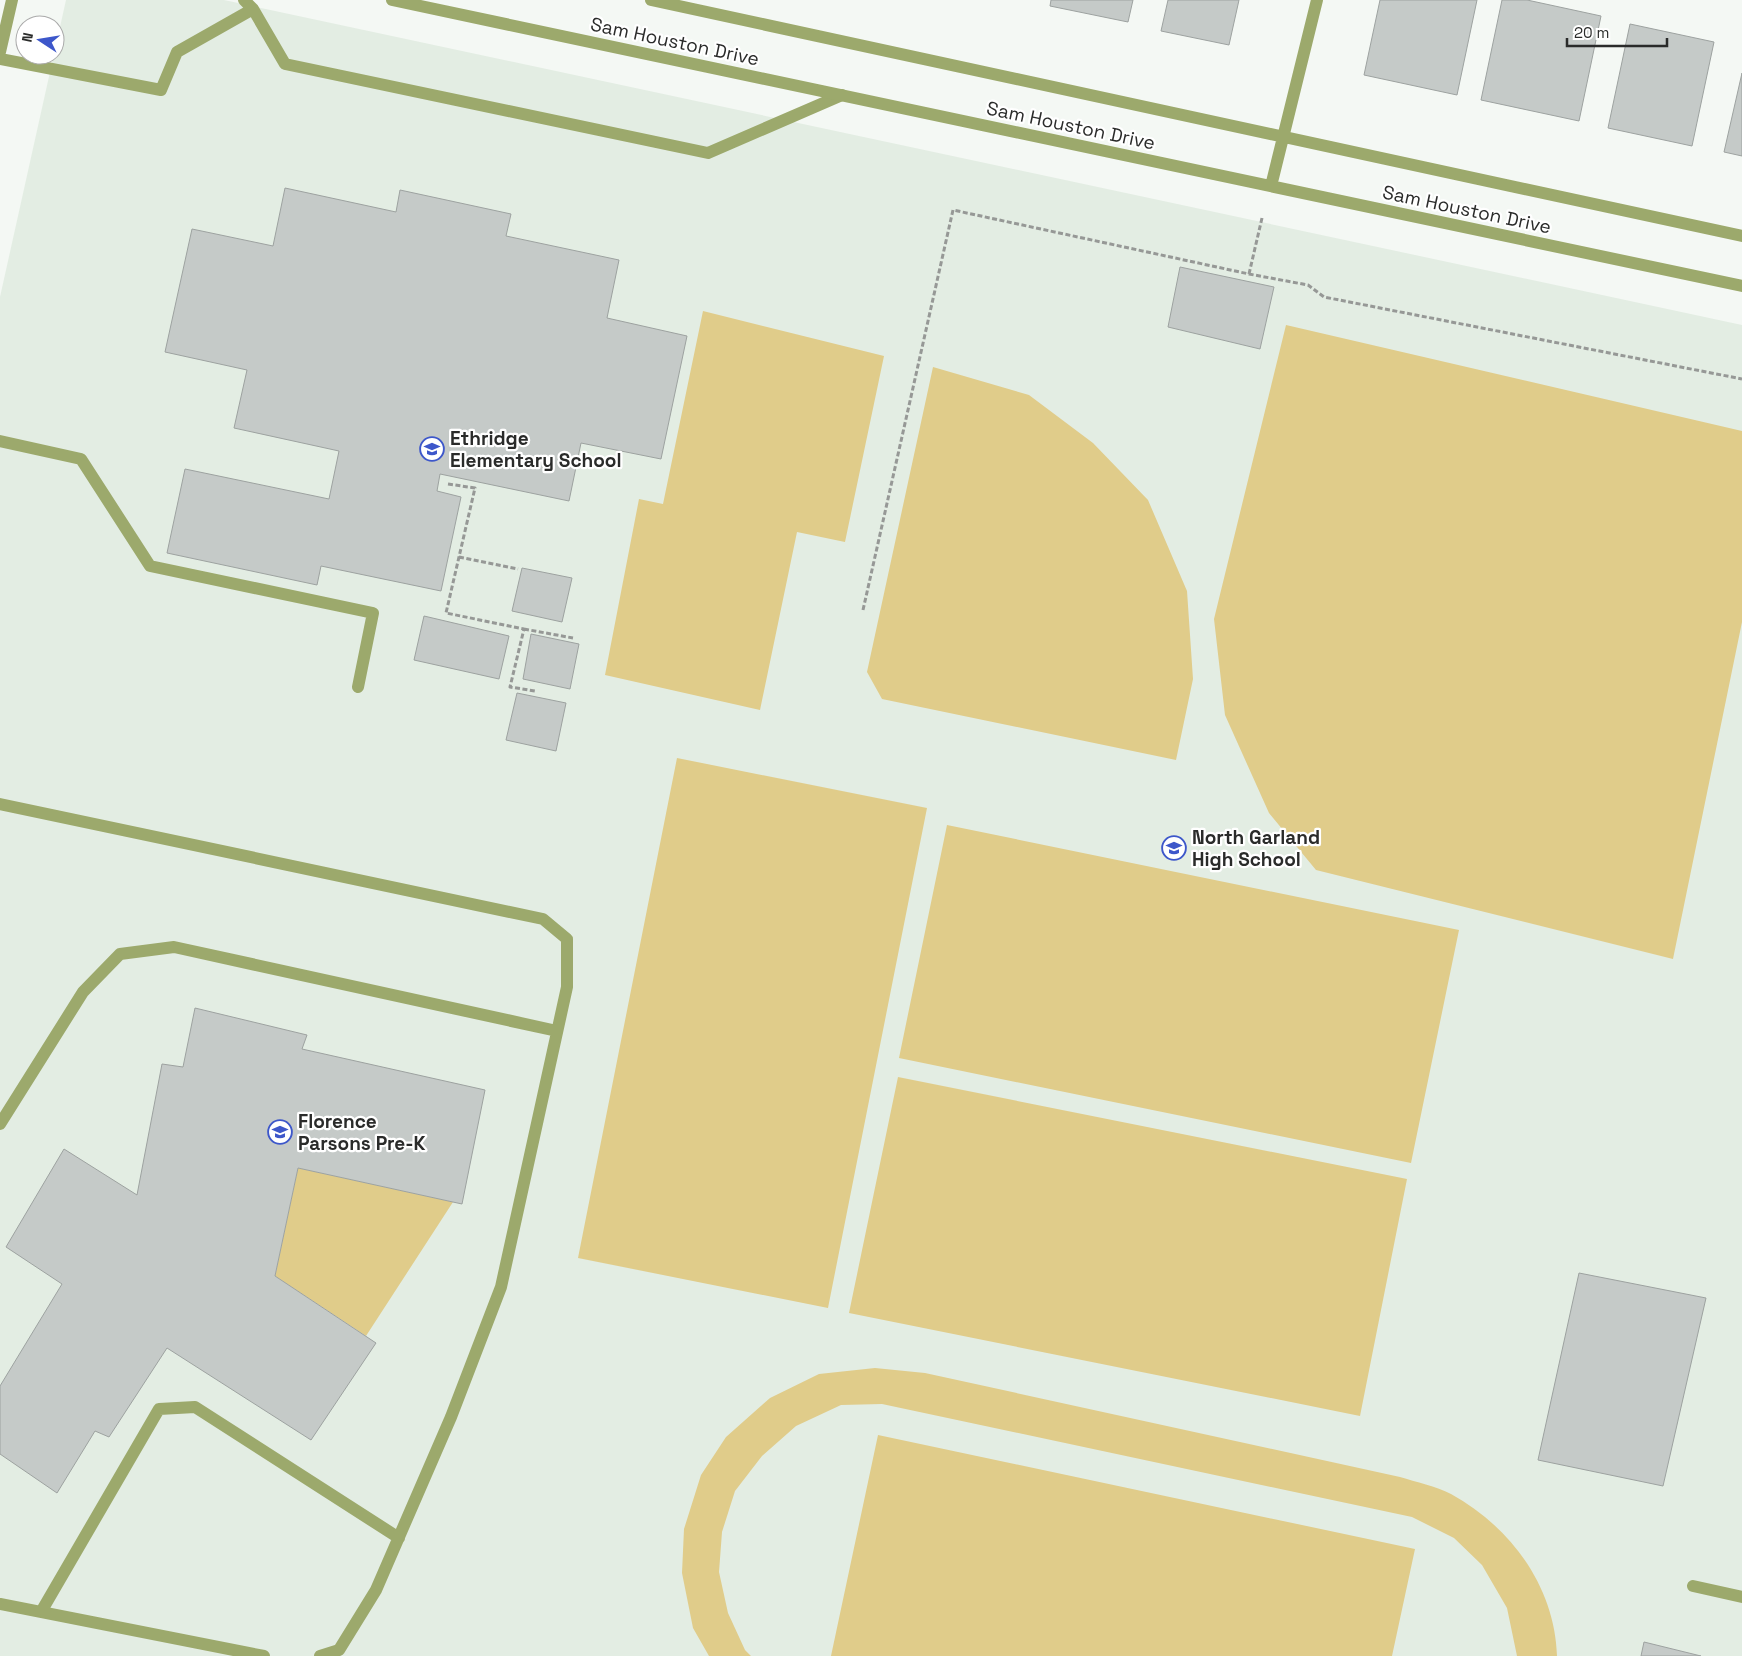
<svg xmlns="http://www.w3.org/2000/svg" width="1742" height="1656" font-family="'Space Grotesk',sans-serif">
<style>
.built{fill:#e3ede3}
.green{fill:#e0cc8a}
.building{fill:#c5cac8;stroke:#9da2a0}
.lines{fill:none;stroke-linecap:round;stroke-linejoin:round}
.path{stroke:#969896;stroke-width:3;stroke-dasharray:5 2.5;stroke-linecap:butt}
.service{stroke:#9ca96c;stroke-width:12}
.tertiary{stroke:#9ca96c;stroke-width:12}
.labels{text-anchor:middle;stroke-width:4.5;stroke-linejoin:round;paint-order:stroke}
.street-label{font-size:19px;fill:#2a2b2a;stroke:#fff}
.poi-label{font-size:19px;font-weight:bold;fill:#2a2b2a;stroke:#fff;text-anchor:start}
</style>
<rect width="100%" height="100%" fill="#f4f8f4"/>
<path class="built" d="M66,0H224L1742,325V1656H0V297Z"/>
<path class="green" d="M703,311L884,356L845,542L797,532L760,710L605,675L639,499L663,504Z
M1286,325L1742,431V622L1673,959L1316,870L1269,813L1225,715L1214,619Z
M933,367L1029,395L1093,443L1148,500L1187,591L1193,679L1176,760L882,699L867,672Z
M677,758L927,808L828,1308L578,1258Z
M947,825L1459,930L1411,1163L899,1058Z
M898,1077L1407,1179L1360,1416L849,1313Z
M298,1168L453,1202L366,1336L275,1276Z
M875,1368L925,1373L1400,1477C1416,1482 1436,1486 1451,1494C1511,1527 1555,1587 1557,1656H1517L1507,1608L1482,1565L1454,1538L1412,1517L882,1404L841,1405L796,1426L762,1456L735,1491L722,1532L719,1572L728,1613L745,1650L751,1656H709L693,1628L682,1573L684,1529L701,1475L726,1437L770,1398L819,1374Z
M878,1435L1415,1549L1392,1656H831Z"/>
<path class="building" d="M1051,0H1133L1128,22L1050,6Z
M1168,0H1239L1229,45L1161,31Z
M1380,0H1477L1457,95L1364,75Z
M1502,0H1527L1601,16L1579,121L1481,100Z
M1630,24L1714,42L1692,146L1608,128Z
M1742,73V156L1724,152Z
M285,188L396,212L400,190L511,214L506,236L619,260L607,318L687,336L661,459L581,443L569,501L440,474L437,491L461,497L441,591L321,566L317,585L167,553L185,469L329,499L339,451L234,428L247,370L165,352L192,229L273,246Z
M1180,267L1274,287L1260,349L1168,327Z
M522,568L572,578L562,622L512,611Z
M424,616L509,636L499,679L414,660Z
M531,634L579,644L570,689L523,679Z
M517,693L566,703L556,751L506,740Z
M195,1008L307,1035L302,1049L485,1090L462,1204L298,1168L275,1276L376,1343L311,1440L167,1348L109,1437L95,1431L57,1493L0,1454V1386L62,1284L6,1247L64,1149L137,1195L162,1064L183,1067Z
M1579,1273L1706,1298L1663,1486L1538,1460Z
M1644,1642L1701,1656H1641Z"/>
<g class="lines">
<path class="path" d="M1249,274L1262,218
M448,484L475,488L446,613L524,629L510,687L535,691
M459,557L518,569
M863,610L953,210L1249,274L1308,285L1324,297L1742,379
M524,629L573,638"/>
<path class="service" d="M244,0L253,9L285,64L708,153L842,95
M0,59L161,90L177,52L253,9
M0,441L81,459L150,566L373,613L358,687
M0,804L543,919L567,939V987L501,1287L451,1417L376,1590L339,1650L320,1656
M0,1124L83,992L120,954L174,947L557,1031
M1693,1586L1742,1597
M0,1604L264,1656
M41,1612L159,1409L195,1407L399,1538"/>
<path class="tertiary" d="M392,0L1742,286
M651,0L1742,236
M0,52L12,0
M1271,186L1317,0"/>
</g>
<defs>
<g id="school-ring" transform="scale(1.25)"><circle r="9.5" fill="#fff" stroke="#3d57ca" stroke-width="1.5"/><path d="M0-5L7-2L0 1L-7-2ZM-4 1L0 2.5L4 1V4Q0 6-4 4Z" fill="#3d57ca"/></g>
</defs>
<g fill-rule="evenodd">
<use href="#school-ring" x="432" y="449"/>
<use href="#school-ring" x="1174" y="848"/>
<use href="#school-ring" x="280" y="1132"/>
</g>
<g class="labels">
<g class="street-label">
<text transform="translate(675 41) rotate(12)" y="7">Sam Houston Drive</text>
<text transform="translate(1071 125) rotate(12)" y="7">Sam Houston Drive</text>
<text transform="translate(1467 209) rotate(12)" y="7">Sam Houston Drive</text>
</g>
<g class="poi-label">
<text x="450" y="445">Ethridge<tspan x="450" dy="22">Elementary School</tspan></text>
<text x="1192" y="844">North Garland<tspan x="1192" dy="22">High School</tspan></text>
<text x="298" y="1128">Florence<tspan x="298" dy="22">Parsons Pre-K</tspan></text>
</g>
</g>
<g transform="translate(40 40) rotate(282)"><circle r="24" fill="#ffffff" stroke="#aaaaaa"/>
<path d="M0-4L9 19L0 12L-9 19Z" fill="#3d57ca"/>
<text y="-8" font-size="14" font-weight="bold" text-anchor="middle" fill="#2a2b2a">N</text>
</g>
<path d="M1567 38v8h100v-8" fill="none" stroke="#2a2b2a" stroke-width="2.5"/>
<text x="1574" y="38" font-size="15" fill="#2a2b2a" stroke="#ffffff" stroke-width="4" paint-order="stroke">20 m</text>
</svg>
